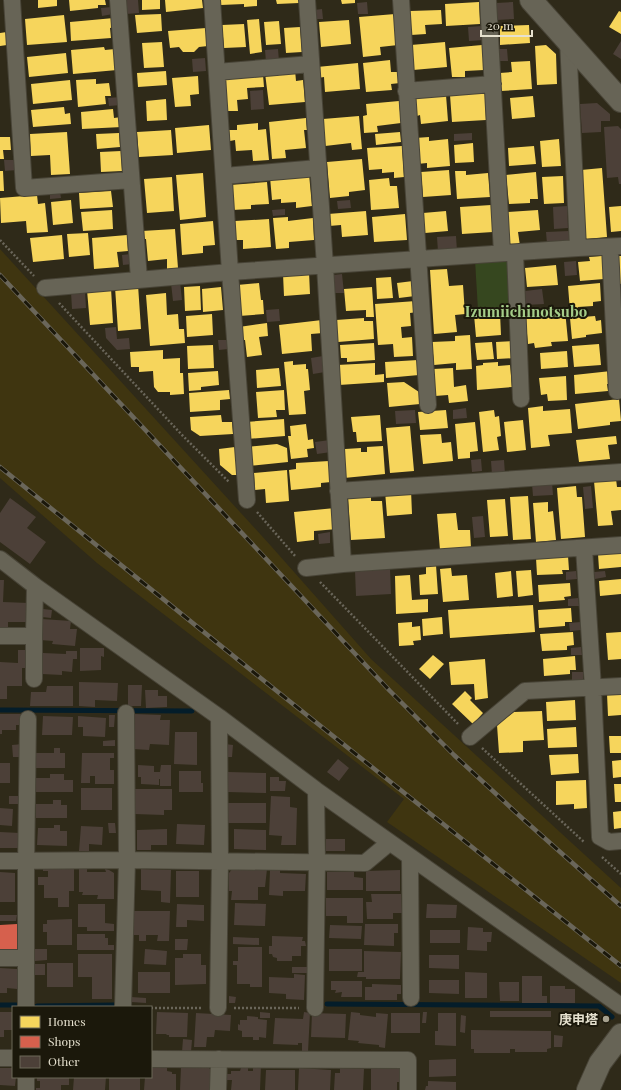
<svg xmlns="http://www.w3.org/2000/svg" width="621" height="1090" font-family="'Playfair Display','Noto Sans JP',serif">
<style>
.built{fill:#3f3510}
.green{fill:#36471f}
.homes{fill:#f6d55c}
.shops{fill:#d6604d}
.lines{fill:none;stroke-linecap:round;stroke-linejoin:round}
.stream{stroke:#041d2a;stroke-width:5}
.building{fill:#4c4038}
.street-casing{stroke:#484437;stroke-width:18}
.secondary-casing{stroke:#484437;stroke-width:24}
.path{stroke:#6a665a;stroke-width:2.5;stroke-dasharray:2 2;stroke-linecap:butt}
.street{stroke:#676456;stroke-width:16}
.secondary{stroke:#676456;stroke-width:22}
.rail-casing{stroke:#6a665a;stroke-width:4.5}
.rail{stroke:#1b180b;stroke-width:3;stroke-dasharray:9;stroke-linecap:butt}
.poi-dot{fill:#a6a18f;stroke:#1b180b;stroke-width:1.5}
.labels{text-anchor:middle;stroke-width:4;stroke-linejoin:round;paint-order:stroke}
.poi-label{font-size:13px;font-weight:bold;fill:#e6e1cf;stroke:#1b180b;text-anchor:end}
.quarter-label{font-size:15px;font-weight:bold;fill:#a5cd89;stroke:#1b180b}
</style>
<rect width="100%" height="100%" fill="#2f2a19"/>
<path class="built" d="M0,249L271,546L371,659L621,888V983L387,822L404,799L97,563L0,478Z"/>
<path class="green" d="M510,258L513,307L478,310L475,260Z"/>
<path class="homes" d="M38,0H57V6L38,8Z
M69,0H105L106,5H98V8L70,11Z
M142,0H160V9L142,10Z
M165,0H202L203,8L166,12Z
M221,0H257V6L244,7V4L221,5Z
M276,0H299V3L277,4Z
M341,0H355V3L342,4Z
M479,2L480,24L446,26L445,4Z
M441,10L442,24L425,25L426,34L411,35L410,11Z
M619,11L621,12V34L609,27Z
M161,14L162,31L137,33L135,15Z
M395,14L398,45L380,47L381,55L363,57L359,17Z
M64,15L67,42L27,45L25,19Z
M114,18L115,27L110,28L111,38L71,41L70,22Z
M259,19L262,52L250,54L247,20Z
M349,20L351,44L321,47L319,22Z
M279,21L281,44L266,45L264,22Z
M244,24L246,47L224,48L222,25Z
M529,25L530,43L500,45V26Z
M300,27L302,52L286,53L284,28Z
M206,28L208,46L199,47L194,52H183L179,47L170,48L168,31Z
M7,32V45L0,46V33Z
M162,42L164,67L144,68L142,43Z
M445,42L447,67L413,70L411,45Z
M482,45L484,70L465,71V77H452L449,48Z
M546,45L556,54L557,84L537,85L535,46Z
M104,47L105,50L115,49L117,70L73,74L71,50Z
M66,53L68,73L29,77L27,57Z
M390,60L391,72H399L400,83L391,84L392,90L366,92L363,63Z
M530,61L532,89L501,91L500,73L512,72L511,62Z
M358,63L360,89L325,92L324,77L318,78L317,67Z
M295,70L296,81L303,80L305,102L269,105L265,73Z
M166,71L167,85L138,87L137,73Z
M263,75L264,87L247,88L248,99L237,100L238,111H225L223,78Z
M198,76L199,94L190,95L191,106L175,107L172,78Z
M96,79V84L109,83L111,96H105L106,104L78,107L76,80Z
M70,80L72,100L33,104L31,84Z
M485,92L486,120L452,122L450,95Z
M446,95L448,121L421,124L420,115L417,116L415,98Z
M533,96L535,117L512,119L510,98Z
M166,99L167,120L147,121L146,101Z
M399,101L401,123L377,126L378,132L364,133L363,116L367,115L366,104Z
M64,107L65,114L70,113L71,124L33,127L31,110Z
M113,109L114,118L121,117L122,127L82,129L81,112Z
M359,116L362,149L352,150L351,143L325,146L323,119Z
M306,118L307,130H304L306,148L285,150L286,158L272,159L269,122Z
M258,123V130L266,129L269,160L253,161L252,150L236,151L235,140L230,141L229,130H237V125Z
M209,125L211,150L177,153L175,128Z
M171,130L173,155L139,157L137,132Z
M67,132L70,174L51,175L50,155L31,156L30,134Z
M400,132L401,142L376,145L375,134Z
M119,133L120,147L97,149L96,134Z
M0,137H10L11,150H3L4,159H0Z
M429,137V141L448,139L450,166L427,168V163L417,164L415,138Z
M559,139L561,166L542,167L540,141Z
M473,143L474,162L455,163L454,145Z
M402,146L404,177L394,178V172L382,173V169L369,170L367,148Z
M534,146L536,164L509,166L508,148Z
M121,151L122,171L101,172L100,152Z
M362,159L365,190L349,192V196L330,198L327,162Z
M602,168L607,237L586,239L581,170Z
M449,170L451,195L423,197L421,172Z
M0,171H3L4,191H0Z
M455,171H466V175L488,173L490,197L457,199Z
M536,172L538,199H530V203L509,204L506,175Z
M203,173L206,217L180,220L176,175Z
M309,174L312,206L296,208V202L281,203V199L272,200L270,177Z
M563,176L564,203L544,204L542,177Z
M172,177L174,211L147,213L144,179Z
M389,178L390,186H397L399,208L371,210L369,180Z
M267,182L269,204L251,205V209L232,210L230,185Z
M111,191L113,207L80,209L79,193Z
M37,195L38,204L45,203L48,232L27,233L26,221L1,223L0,198Z
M71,200L73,223L53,225L51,202Z
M491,205L493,232L462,234L460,207Z
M621,206V231L611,232L609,207Z
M112,210L113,229L83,231L81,212Z
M538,210L540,230L518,232L520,246L509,247L506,212Z
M366,211L368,235L342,237L341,225L329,226L328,214Z
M446,211L448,231L425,233L423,213Z
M405,214L407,240L374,242L372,217Z
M288,217V221L313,218L314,240L289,242V248L276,249L273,218Z
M269,219L271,247L243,249V240H236L235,221Z
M213,221L215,245L203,246V253L182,255L180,224Z
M175,229L178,268L167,269V259L148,261L146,239H143L142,231Z
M88,233L90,255L69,257L67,234Z
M62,235L64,259L33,262L30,238Z
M127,235L128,251L117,252L119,267L94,269L92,238Z
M602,256L604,279L580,281L578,262L590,261L589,257Z
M618,256H621V284H620Z
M556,265L558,285L527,287L525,268Z
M447,269L449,286L463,285L465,314L455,315L457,332L434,334L430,270Z
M309,272L310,294L284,296L283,274Z
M391,277L393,298L377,299L376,278Z
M413,281L415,296L399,298L397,283Z
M259,283L261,300H263L264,314L239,316L237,285Z
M600,283L601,301L593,302V306L578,307V311H570L568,286Z
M138,285L141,329L118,331L115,287Z
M200,286L201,310L185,311L184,287Z
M221,287L223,310L203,312L202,289Z
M372,287L374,317H366V310L346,311L344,289Z
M111,288L113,323L90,325L87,290Z
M166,293L167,315L178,314L179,329H184L185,343L150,346L146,295Z
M416,301L417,312L410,313L411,326L401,327L402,338L412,337L413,356L394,357L393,344L378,345L375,304Z
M565,310L568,341L551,342L552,346L535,348L534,343L528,344L525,313Z
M500,313L501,335L476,337L474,315Z
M212,314L213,335L187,337L186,316Z
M595,316L596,321L601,320L602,333L586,335V337L572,339L570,318Z
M364,318V321H373L374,339L338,342L336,320Z
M322,320L323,333L311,334L312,351L282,354L279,325Z
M267,323L268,336L259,337L262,355L247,357L245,340H240L239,327Z
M470,335L472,369L456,370V363L434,365L432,342L455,341V336Z
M514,341L515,358L497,359L496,342Z
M492,342L494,359L477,360L475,343Z
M374,343L375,360L347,362V358H341L340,345Z
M599,344L601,365L574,367L572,346Z
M213,345L214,368L188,369L187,346Z
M163,350V359L180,358V373H183L184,394L170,395V392H158L154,387L153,371L139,372V367H131L130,352Z
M567,351L568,367L541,369L540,353Z
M418,360L419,375L386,378L385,362Z
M293,361V365L306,364V369H308L310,390L304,391L306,414L289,415L284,362Z
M498,362V366L510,365L512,387L477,390L476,366L483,365V363Z
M375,363V375L384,374V382L339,385L337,365Z
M279,368L281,386L257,388L256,370Z
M453,368L454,387L466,385L468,401L449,403L448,395L435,396L433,369Z
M218,371L219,385L201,387V390L189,391L188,373Z
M611,371L612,384H607L608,391L575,394L574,375Z
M566,376L567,400L548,401L547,394L541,395L539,378Z
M404,382L419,392L420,404L389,407L387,383Z
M229,390L230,399L220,400V410L190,412L189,393Z
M284,390L285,410H276L277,417L258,418L256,392Z
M619,399L621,421L610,422V425L578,429L575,404Z
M543,406V411L570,409L572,433L548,435L550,446L531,448L528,408Z
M446,410L448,428L420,430L418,412Z
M494,410L495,417L499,416L501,436L497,437L499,450L483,452L479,412Z
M221,415L222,422H232L233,434L200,436L191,430L190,417Z
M380,415L382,441L357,442L356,432H353L351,417Z
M284,419L285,436L247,439L246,422Z
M523,420L526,450L507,452L504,422Z
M475,422L478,451L470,452V458L458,459L455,424Z
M306,424L308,440L313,439L314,448L307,449L308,457L291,459L288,436H291L290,426Z
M410,426L414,471L390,473L386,428Z
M441,434L442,443L451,442L453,461L423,464L420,435Z
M616,436L617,444L608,445L610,459L579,462L576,440Z
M277,444L287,448L288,462L249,466L247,447Z
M383,446L385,474L344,478L342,456H345V449L361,448V452H367V447Z
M235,447L238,475H232L220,465L219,449Z
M329,461L331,482L321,483V487L291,490L289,470L296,469V463Z
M287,470L289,501L266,503L265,489L255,490L254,473Z
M616,479L617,487H621V510L611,511L613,525L598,526L594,481Z
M576,486L577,497H582L585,537L561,539L557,488Z
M411,490L412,514L387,516L385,491Z
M371,495V501H382L385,538L351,540L348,497Z
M528,496L531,539L513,540L510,497Z
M505,499L508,536L490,537L487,500Z
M548,502V512L553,511L556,540L536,542L533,503Z
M335,508L337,529L314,531V540L297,542L294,512Z
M456,513L458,530H470L471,548L440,550L437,514Z
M621,552V567L599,569L598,554Z
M568,556L569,570H562L563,574L537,575L536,558Z
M436,565L438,594L420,595L419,575L426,574V566Z
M451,568L452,576L467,575L469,600L443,602L440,569Z
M531,570L533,595L518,597L516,571Z
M511,571L513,596L497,598L495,573Z
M410,575L412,600L428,599V612L396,614L395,576Z
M621,579V594L600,596L599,581Z
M570,583L571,596L564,597L565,600L539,602L538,585Z
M533,605L535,632L450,638L448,610Z
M571,608L572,622H565V626L539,628L538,610Z
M442,617L443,634L423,636L422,619Z
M412,622V627L420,626L421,640L413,641L414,645L399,646L398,623Z
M573,632L574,645L567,646V650L542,651L540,634Z
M621,632V659L608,660L606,633Z
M433,655L444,664L430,679L419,669Z
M575,656L576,670H570V674L544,676L543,659Z
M485,659L488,698L475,700L474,684L451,685L449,662Z
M465,691L472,698L470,700L483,713L473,724L452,704Z
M621,693V715L608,716L607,694Z
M575,700L576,720L547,721L546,702Z
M542,711L544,740L523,741V752L499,753L497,725L514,712Z
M576,727L577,747L548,748L547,729Z
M609,736H621V753H610Z
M578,754L579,773L551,775L549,755Z
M621,760V777L613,778L612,761Z
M586,780L587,808L574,809V804L556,805V781Z
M614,784H621V802H615Z
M621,811V828L614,829L613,812Z"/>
<path class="shops" d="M17,924V949H0V925Z"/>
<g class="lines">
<path class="stream" d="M0,710L192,711
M327,1004L599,1006L612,1017
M0,1005H16
M37,1006L115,1005"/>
</g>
<path class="building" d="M125,0H138L139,13L126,14Z
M367,2L368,14H358L357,3Z
M513,2L514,19L497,20L496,3Z
M112,7L113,14L102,16L101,8Z
M322,9L323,19H314V10Z
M482,26L484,40L469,41L468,27Z
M621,41V59L613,54Z
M278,49L279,61L266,62L265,50Z
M496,49H507L508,61H497Z
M205,58L206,71L193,72L192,59Z
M263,90L264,109L251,110L250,91Z
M121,97V105L109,106L108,98Z
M597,103L610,114V121H601V132L582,133L580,104Z
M618,126L621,129V184H619L618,177L607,178L604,127Z
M472,133V140L454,141V134Z
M4,160H17V170L5,171Z
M60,192L61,198L50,199V194Z
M350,200L351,208L338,209L337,201Z
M567,206L568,228L554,229L553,207Z
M285,209V215L273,216L272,210Z
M569,231V242L547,244L546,232Z
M456,236L457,251L438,252L437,237Z
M131,254L132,264L123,265L122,255Z
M576,261L577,275L565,276L564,262Z
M342,274L344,293H335L333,275Z
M180,282L182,300L173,301L171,283Z
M542,289L544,304L526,305L525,291Z
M85,291L86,308L72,309L71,292Z
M279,309L280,321L267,322L266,310Z
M116,327L117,339L129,338L130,349L117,350L106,338L105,328Z
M218,340H228V349L219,350Z
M323,356L325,372L313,374L311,358Z
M466,408L467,418L453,419V410Z
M415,410L416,423L396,424L395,411Z
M330,440L331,452L317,454L315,442Z
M481,459L482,471L472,472L471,460Z
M504,460L505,474L492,475L491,461Z
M552,482L553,495L533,496L532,484Z
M591,486L593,508L585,509L583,487Z
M10,498L36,517L27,528L46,542L30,564L0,542V513Z
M483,516L485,537L474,538L472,517Z
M330,532V543L319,544L318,534Z
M390,569L391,594L356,596L355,571Z
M576,571L577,579L566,580V572Z
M605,571L606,577L595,579L594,572Z
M0,580H4L3,602L29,603L28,622H8V627H0Z
M578,598L579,606H568V599Z
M43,609L52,610L51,618L42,617Z
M42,619L71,621L70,629H77L75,646L52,644L53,641L40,640Z
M580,622L581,630L570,631L569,623Z
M581,647L582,655H571V648Z
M80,648H104V657L101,656V670L80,671Z
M18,650H26V668H22V686H7V699H0V662L18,663Z
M66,651H77V659H73L72,672L62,671V675L42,674L43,653L66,654Z
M572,672H583V680H572Z
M79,682L118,683L117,701L95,700V707L79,706Z
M128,685H142L141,706H128Z
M47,686H73V706H30L31,692H46Z
M145,690H158V696H167V707L146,708Z
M0,714H24L20,725H16V730H2V734H0Z
M134,714L161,715L160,720H170L169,745L150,744L149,750L133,749Z
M109,715H115L114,727H109Z
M43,716L73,717L72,735H42Z
M78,716L106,718L105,737L83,736V727H78Z
M175,732H197V765L174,764Z
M115,740V746H103V741Z
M23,744V757H13L12,745Z
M225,744L233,745L232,757H225Z
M54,748H60V753H65V768H36V753H54Z
M82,753H114V758H110V770H114V784H95V776H90V783H81Z
M338,759L349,768L339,781L327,772Z
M0,763H10V783H0Z
M138,765L154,766V772H160L161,765H171V786H160V779H159V785L141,784V777H138Z
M179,771H201V783H203V792H179Z
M228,772L266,773V793L228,792Z
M50,774H64V780H73V792H35L34,778H50Z
M270,777H279V781H286L285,791H270Z
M81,788H112V810H81Z
M134,789H172V810H164V815L134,814Z
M9,796H19V804H9Z
M271,796L290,797V807L297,808L296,845H281L282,836L269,835Z
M53,800H61V805H67V818H36V804H53Z
M228,803H266V823H228Z
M0,808L13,809L12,826L0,825Z
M108,823H115L116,833H109Z
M177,824L205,825L204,845L176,844Z
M54,825H60V831H67V846L37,845L38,828H54Z
M81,826L103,827L102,845L89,844V851H79Z
M167,829V845H151V850H137V830Z
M234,829L266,830V850L234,849Z
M0,832L20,833V848H0Z
M326,839H345V851H326Z
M43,867H74V891H69V907H58V898H44V885H38V877H48V871H43Z
M233,868L267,869L265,887H258V900H231L232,891H229V873Z
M79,869H87V872H106L105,869L109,870L114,873V899H97L98,895H82L83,892H79Z
M141,869L171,870L170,903L161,902V891L141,890Z
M270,870H280V873L306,874L305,891H283V896L269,895Z
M400,870V891H366V871Z
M176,871H199V897H176Z
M0,872L15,873V902H0Z
M327,872H354V877L363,878V890H327Z
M371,894H401L402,913H393V919H367L366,902H372Z
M326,898H363V923H347V916H326Z
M235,903L266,904L265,926L234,925Z
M78,904H105V923L114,924V931H87V927H78Z
M177,904L204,905V921L187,920V927H176Z
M427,904L457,905L456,918H426Z
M132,911H170L169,941H157L158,935H146V941H139V935H132Z
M0,915H17L16,921H0Z
M72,919V945H47V932H43V924H47V920Z
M365,924H398V933H394V946L364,945Z
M330,925L362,926L361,939L329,938Z
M468,927L483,928V932H492L491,942H487V951L467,950Z
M430,930H460V943H430Z
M77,934H105V938H108V945H114V950H77Z
M272,936L303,937L302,941H305L306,946H301V956H292V961H277V958L273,957L272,954H269V946H272Z
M233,937L259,938V945L233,944Z
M175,939H188L187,950H175Z
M238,947H262V987H250V984H237V965H233V961H238Z
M35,949H47V960L35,961Z
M145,949L167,951L166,965L144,964Z
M329,949H362V971H329Z
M364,951L401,952L400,979H366V977H357L358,972H364Z
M78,954H112V999H92V977H78Z
M183,954H201V965H206V984L175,985V958H183Z
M429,955H459V969L429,968Z
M47,963H73V987H47Z
M34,964H45V975H34Z
M292,967H307V973H292Z
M0,968L17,969V989L7,988V993H0Z
M138,972H170V993H138Z
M465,972L487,973V998H465Z
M294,974L305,975L304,1000L286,999V994L269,993V977L294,978Z
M522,976H542V996H547V1003H522Z
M429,980H459V994L429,993Z
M331,981H362V997H341L342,992L335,993L336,990H331Z
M499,982H519V1001H500Z
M372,984L401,985V994H397V1000H365V987H372Z
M550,986H565V989H575V1003H550Z
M229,996L236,997L235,1003H229Z
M131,997L146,998V1003L131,1002Z
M490,1011H551V1017H490Z
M0,1012H13V1030H4V1037H0Z
M157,1012L188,1013L187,1037H169V1035H167L166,1034H156Z
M260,1012L270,1013V1018H260Z
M304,1012L310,1013L308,1052H302V1043H298V1045L273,1044L275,1018L303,1019Z
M351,1012L360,1013V1015L376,1017V1013L388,1014L385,1048L379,1047V1045L358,1043L359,1041L348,1040Z
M423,1012H427L426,1023H422Z
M196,1013L231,1015L230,1031L215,1030L214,1037H207L206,1047H194Z
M312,1013L346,1014L345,1038L311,1037Z
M391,1013H420V1033H391Z
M438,1013H456V1046L435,1045V1031H438Z
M461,1015L466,1016L465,1033L460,1032Z
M247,1016L258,1017V1019L267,1020L266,1038L259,1037V1040H253V1037H242V1031L238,1030V1024L240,1025V1020H247Z
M471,1030L551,1031V1048L547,1049V1052H515V1049H510V1053H474V1049H471Z
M554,1035L563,1036L562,1047H554Z
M183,1039L192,1040L191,1052H182Z
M456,1059V1076L429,1077V1060Z
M253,1065H261L260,1090H231L232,1080H227V1074H231V1071H240L241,1068H248V1071H253Z
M151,1067L167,1068V1071L172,1072V1074H176V1090H144L145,1077H151Z
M181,1067H208L211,1070L210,1090H180Z
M371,1067H401L403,1082H397V1090H371Z
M0,1068H13V1077H16L15,1086L0,1085Z
M299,1068L331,1070L330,1090H298Z
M340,1068L364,1069L363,1090H334L335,1073H340Z
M266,1070H295V1090H265Z
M37,1077H69V1085H61V1090H36V1088H40V1081H37Z
M74,1077H106L105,1090H73Z
M109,1077H140V1090H109Z
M428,1081L456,1082V1090H425L426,1086H428Z"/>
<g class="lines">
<g class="street-casing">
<path id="street" d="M12,0L24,188L131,180
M118,0L139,279
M212,0L230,272L247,500
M307,0L325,266L343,564
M401,0L428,405
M488,0L502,253
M568,41L578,248
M217,72L311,64
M406,91L493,84
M224,176L318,168
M610,247L617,391
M515,253L521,399
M45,288L230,272L578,248L621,246
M338,491L621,472
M584,548L593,688L600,837L609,842L621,841
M0,559L35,586L219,717L316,790L621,1006
M306,568L343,564L621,545
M0,636H34L35,586
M34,636V679
M470,737L525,691L621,686
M410,857L411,998
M0,861L127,860L365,863L389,843
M0,958H25
M26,1007V869L28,719
M123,1007L127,860L126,713
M218,1008L220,861L219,717
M315,1008L317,862L316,790
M0,1058H13
M151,1059L408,1060V1090
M26,1090V1077
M218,1090L219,1059"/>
</g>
<g class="secondary-casing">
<path id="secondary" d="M531,0L621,101
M588,1090L600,1063L621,1035"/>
</g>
<path class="path" d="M0,240L34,276
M59,303L182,435L229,482
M257,512L296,557
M320,582L459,725
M482,748L584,842
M602,857L621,874
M151,1008H203
M234,1008H299"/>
<use href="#street" class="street"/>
<use href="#secondary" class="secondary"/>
<g class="rail-casing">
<path id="rail" d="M0,275L390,691L454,755L523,819L621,906
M0,467L273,688L621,966"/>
</g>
<use href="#rail" class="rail"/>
</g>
<circle class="poi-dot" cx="606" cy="1019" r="4"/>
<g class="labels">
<g class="poi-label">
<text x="598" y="1024">庚申塔</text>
</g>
<g class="quarter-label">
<text x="526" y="317">Izumiichinotsubo</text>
</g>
</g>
<rect x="12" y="1006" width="140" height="72" fill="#1b180b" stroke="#6c6859"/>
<rect x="20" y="1016" width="20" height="12" fill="#f6d55c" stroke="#6c6859"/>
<text x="48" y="1026" font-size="12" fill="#e6e1cf">Homes</text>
<rect x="20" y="1036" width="20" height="12" fill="#d6604d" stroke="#6c6859"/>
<text x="48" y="1046" font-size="12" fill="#e6e1cf">Shops</text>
<rect x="20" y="1056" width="20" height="12" fill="#4c4038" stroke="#6c6859"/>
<text x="48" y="1066" font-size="12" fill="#e6e1cf">Other</text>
<path d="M481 30v6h51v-6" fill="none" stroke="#e6e1cf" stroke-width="2"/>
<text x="487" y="30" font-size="12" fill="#e6e1cf" stroke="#1b180b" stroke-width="3" paint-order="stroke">20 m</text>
</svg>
